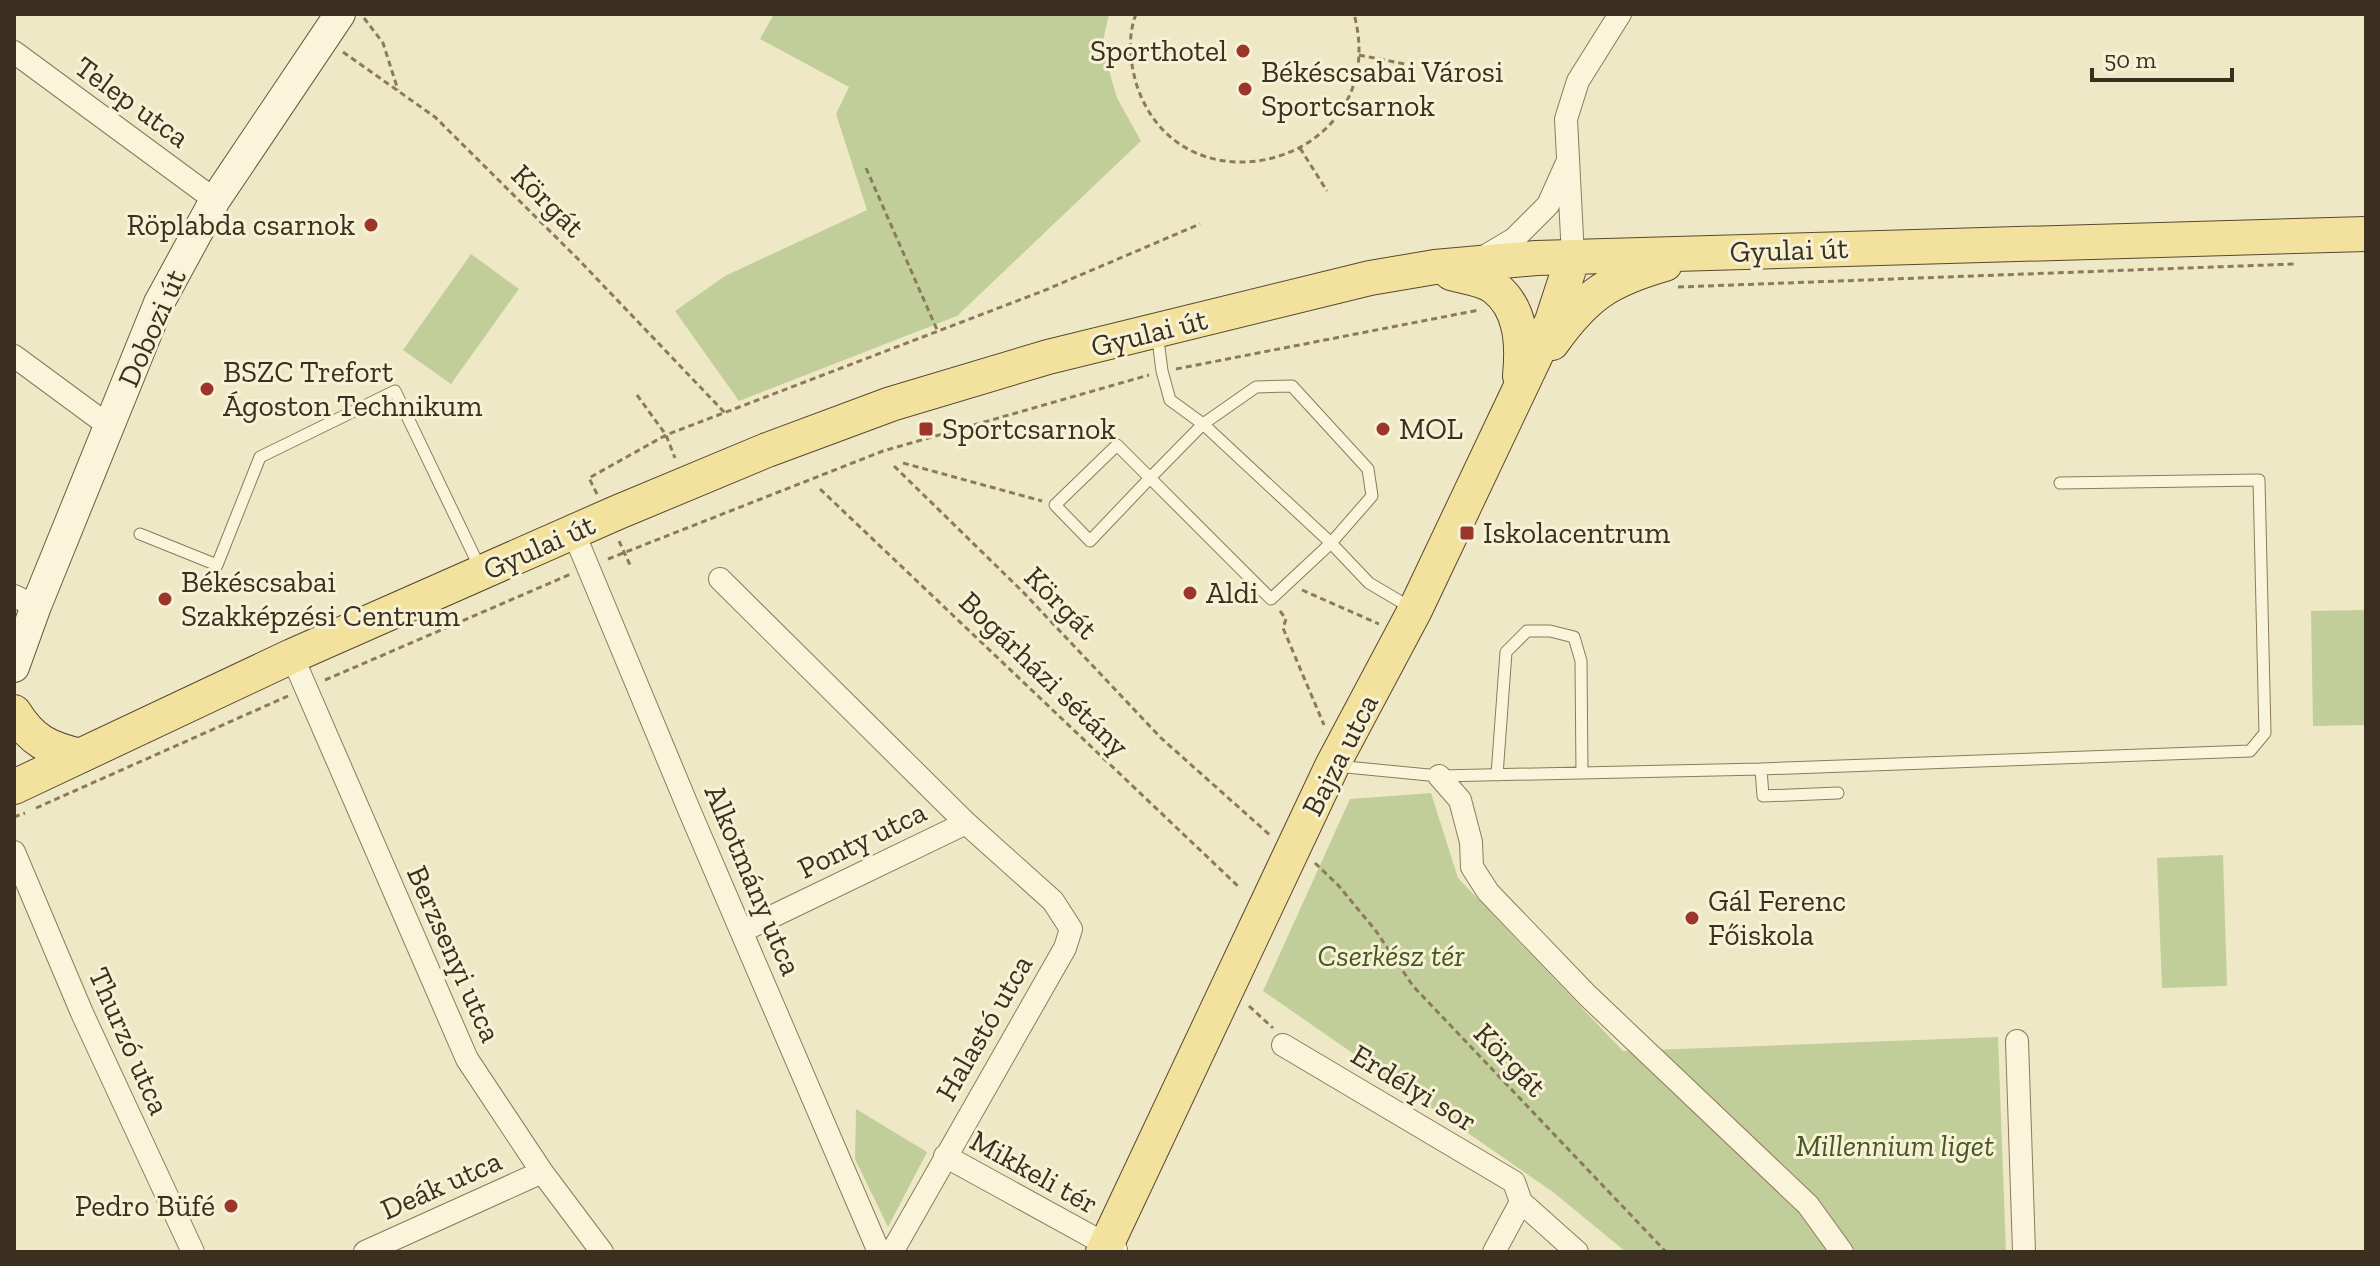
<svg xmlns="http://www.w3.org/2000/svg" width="2380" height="1266" font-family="'Zilla Slab',serif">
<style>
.green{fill:#c2ce99}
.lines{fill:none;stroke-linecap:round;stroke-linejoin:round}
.lane-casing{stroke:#8b7b5b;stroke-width:13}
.street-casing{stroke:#8b7b5b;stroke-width:24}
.secondary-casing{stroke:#6d5b3e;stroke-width:32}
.primary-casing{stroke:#59482f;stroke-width:36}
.path{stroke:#8b7b5b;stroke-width:3;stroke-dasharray:6 4;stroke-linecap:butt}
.lane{stroke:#faf4da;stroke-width:11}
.street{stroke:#faf4da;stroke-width:22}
.secondary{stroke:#faf4da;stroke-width:30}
.primary{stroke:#f3e29e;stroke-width:34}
.poi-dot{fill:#9c362a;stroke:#f7f1d6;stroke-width:3}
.labels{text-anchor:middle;stroke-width:6;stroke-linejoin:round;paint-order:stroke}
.poi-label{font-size:30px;fill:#3b301f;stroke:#f7f1d6;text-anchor:start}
.street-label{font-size:30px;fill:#3b301f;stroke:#f7f1d6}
.park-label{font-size:30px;font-style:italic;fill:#455825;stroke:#f7f1d6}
</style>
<rect width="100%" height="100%" fill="#efe8c6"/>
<path class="green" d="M774,14H1109L1102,46L1117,98L1141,141L957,316L739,401L675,311L725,276L867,210L836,114L849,87L760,39Z
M471,254L519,289L451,384L403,350Z
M2366,610V725L2313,726L2311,611Z
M1431,793L1458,878L1623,1051L1998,1037L2006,1252H1626L1553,1192L1263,991L1350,799Z
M2223,855L2227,986L2162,988L2157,858Z
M856,1109L927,1152L888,1227L855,1159Z"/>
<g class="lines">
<g class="lane-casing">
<path id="lane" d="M1157,332L1162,371L1170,400L1203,424L1331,543L1369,583L1413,609
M1292,386L1368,469L1372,496L1331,543L1271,599L1150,478L1203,424L1256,387Z
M1117,445L1150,478L1090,541L1055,505Z
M140,534L217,565L260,457L395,391L480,568
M1336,766L1439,776L1761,769L2250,751L2265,733L2259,480L2060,483
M1761,769L1763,796L1838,793
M1497,775L1506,652L1527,631H1550L1574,637L1581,661L1582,773"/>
</g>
<g class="street-casing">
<path id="street" d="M14,52L215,200
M1573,257L1566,119L1578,81L1620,14
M1482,258L1514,239L1548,205L1566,165
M14,356L109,426
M573,531L690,812L879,1252
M720,579L966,823L1053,901L1071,929L1065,948L892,1252
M14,596L36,606
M292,656L467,1059L542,1172L602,1252
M1439,776L1460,800L1471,842L1472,867L1488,892L1587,995L1808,1205L1842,1252
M14,852L82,1013L193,1252
M742,931L966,823
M2017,1041L2024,1252
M1283,1045L1514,1182L1521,1202L1494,1252
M945,1156L1116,1250
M1521,1202L1577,1252
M365,1252L542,1172"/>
</g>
<g class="secondary-casing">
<path id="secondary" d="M14,667L36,606L159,303L215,200L340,14"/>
</g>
<g class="primary-casing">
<path id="primary" d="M1451,273C1464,277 1483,279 1494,287C1522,308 1523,345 1520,376
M1552,343C1586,295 1609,280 1665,264
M14,712C32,741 48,748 80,756
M14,787L292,656L616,513L767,450L891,404L1048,357L1370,278L1435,267L1536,258L2366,234
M1103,1252L1332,766L1415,610L1552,321L1573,257"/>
</g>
<path class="path" d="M1136,14C1127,37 1130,63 1137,86C1183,222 1394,162 1354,14
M364,18L383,43L398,90
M343,52L435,117L578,259L725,413
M1359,55L1410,65
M1300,148L1327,191
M866,168L938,332
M1678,287L2294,264
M1176,369L1479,310
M637,395L666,435L675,458
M903,463L1042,501
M894,466L1023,592L1161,738L1271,836
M820,489L1240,888
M597,494L589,478L666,435L1043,291L1200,224
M619,541L630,565
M608,559L883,451L1149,375
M1302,590L1379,624
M1280,611L1286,619L1283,628L1324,725
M325,680L571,574
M36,808L288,696
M14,817L25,813
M1315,863L1338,885L1376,931L1413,986L1666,1252
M1249,1006L1273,1028"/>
<use href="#lane" class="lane"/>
<use href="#street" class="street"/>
<use href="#secondary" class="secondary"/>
<use href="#primary" class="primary"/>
</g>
<g class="poi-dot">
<circle cx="1243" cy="51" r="8"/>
<circle cx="1245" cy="89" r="8"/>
<circle cx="371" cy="225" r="8"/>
<circle cx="207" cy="389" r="8"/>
<rect x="918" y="421" width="16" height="16" rx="4"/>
<circle cx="1383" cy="429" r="8"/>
<rect x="1459" y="525" width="16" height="16" rx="4"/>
<circle cx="1190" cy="593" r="8"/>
<circle cx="165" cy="599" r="8"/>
<circle cx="1692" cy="918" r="8"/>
<circle cx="231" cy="1206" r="8"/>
</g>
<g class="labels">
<g class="poi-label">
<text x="1227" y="61" text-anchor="end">Sporthotel</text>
<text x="1261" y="82">Békéscsabai Városi<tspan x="1261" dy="34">Sportcsarnok</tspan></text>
<text x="355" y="235" text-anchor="end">Röplabda csarnok</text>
<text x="223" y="382">BSZC Trefort<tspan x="223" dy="34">Ágoston Technikum</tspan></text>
<text x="942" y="439">Sportcsarnok</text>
<text x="1399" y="439">MOL</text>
<text x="1483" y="543">Iskolacentrum</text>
<text x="181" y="592">Békéscsabai<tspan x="181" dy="34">Szakképzési Centrum</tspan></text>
<text x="1206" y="603">Aldi</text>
<text x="1708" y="911">Gál Ferenc<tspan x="1708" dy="34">Főiskola</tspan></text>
<text x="215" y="1216" text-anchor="end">Pedro Büfé</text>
</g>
<g class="street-label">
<text transform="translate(132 102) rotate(36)" y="10">Telep utca</text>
<text transform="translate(548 201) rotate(45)" y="10">Körgát</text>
<text transform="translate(1789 250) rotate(-2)" y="10">Gyulai út</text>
<text transform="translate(152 328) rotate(-66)" y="10">Dobozi út</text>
<text transform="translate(1149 333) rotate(-14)" y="10">Gyulai út</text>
<text transform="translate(539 547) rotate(-24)" y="10">Gyulai út</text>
<text transform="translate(1061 603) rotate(45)" y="10">Körgát</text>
<text transform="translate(1044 674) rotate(44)" y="10">Bogárházi sétány</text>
<text transform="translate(1340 755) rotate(-63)" y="10">Bajza utca</text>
<text transform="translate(862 840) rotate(-26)" y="10">Ponty utca</text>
<text transform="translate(753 880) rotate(67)" y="10">Alkotmány utca</text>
<text transform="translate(454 954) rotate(66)" y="10">Berzsenyi utca</text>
<text transform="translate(984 1028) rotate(-60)" y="10">Halastó utca</text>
<text transform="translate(129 1041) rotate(66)" y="10">Thurzó utca</text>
<text transform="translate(1510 1060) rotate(46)" y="10">Körgát</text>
<text transform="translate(1414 1088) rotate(31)" y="10">Erdélyi sor</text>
<text transform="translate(1034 1172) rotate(29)" y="10">Mikkeli tér</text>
<text transform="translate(441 1185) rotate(-24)" y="10">Deák utca</text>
</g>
<g class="park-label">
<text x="1391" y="966">Cserkész tér</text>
<text x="1895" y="1156">Millennium liget</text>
</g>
</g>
<rect width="2380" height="1266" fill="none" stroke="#3b301f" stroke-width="32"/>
<path d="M2092 68v12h140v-12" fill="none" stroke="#3b301f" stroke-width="4"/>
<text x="2104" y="68" font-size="24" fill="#3b301f" stroke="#f7f1d6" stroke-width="6" paint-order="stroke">50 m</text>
</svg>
